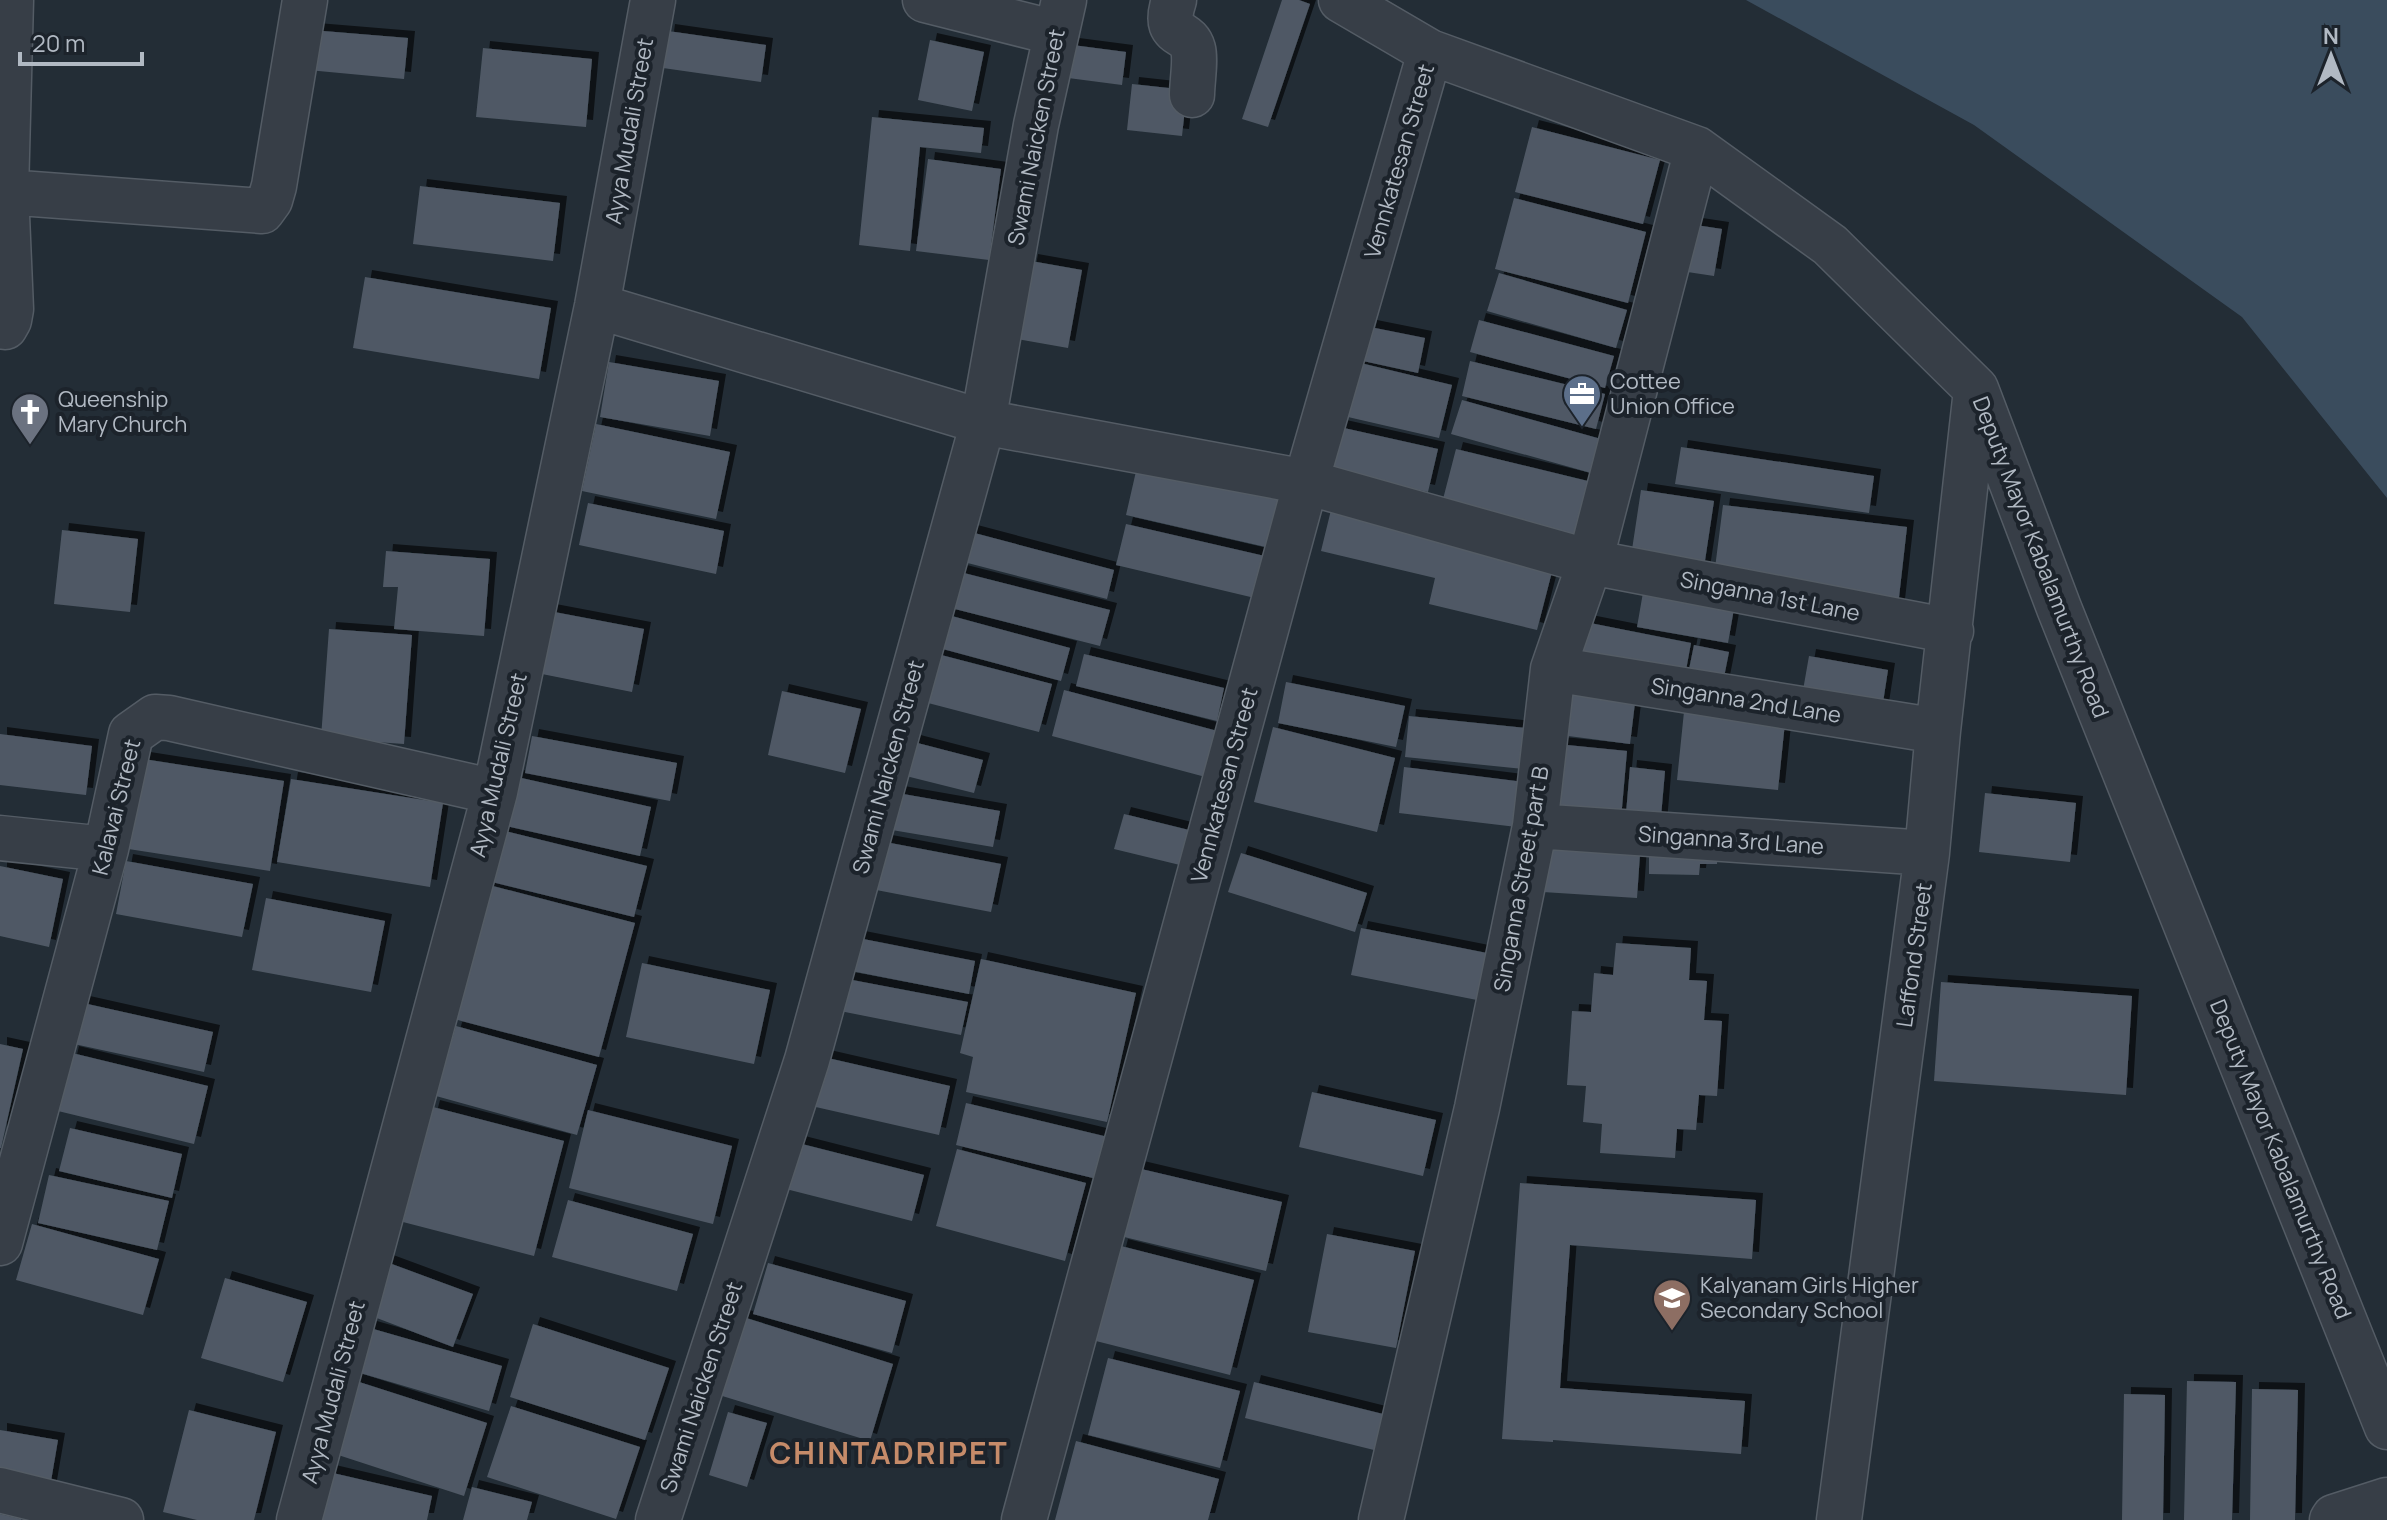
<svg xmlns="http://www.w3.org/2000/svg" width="2387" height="1520" font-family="Manrope,sans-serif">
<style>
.water{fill:#3a4c5d}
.building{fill:#4f5965;filter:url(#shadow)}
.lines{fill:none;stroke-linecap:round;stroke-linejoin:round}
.minor-casing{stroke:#545c65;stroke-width:47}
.minor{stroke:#373e47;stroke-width:44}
.labels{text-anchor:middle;stroke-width:8;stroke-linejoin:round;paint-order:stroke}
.street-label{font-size:22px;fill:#b1b9c3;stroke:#1c232b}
.poi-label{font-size:22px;fill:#b1b9c3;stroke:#1c232b;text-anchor:start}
.district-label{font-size:30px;font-weight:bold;letter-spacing:2px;fill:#c68b69;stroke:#1c232b}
</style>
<defs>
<filter id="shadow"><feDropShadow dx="7" dy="-7" stdDeviation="0" flood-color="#0009"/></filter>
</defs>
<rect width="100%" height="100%" fill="#232d36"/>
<path class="water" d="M1746,0H2387V498L2242,317L1974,125Z"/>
<path class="building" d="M1282,0H1299L1310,4L1268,127L1242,119Z
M311,30L408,38L404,79L308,70Z
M668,31L766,45L761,82L663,68Z
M930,40L984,52L972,111L918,100Z
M1057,43L1126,52L1122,85L1053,76Z
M483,48L592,59L586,127L476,117Z
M1132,84L1187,90L1182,136L1127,130Z
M872,117L984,128L981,153L920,147L910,251L859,245Z
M1532,127L1660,160L1643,224L1515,192Z
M928,159L1001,169L989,260L916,251Z
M420,186L560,203L553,261L413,244Z
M1514,198L1646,232L1628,303L1495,269Z
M1689,224L1722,229L1714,276L1681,271Z
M1031,261L1082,270L1068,348L1017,339Z
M1499,273L1627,310L1616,348L1487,311Z
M365,277L551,308L539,379L353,348Z
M1479,320L1614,356L1605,388L1470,352Z
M1370,327L1425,338L1418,373L1363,361Z
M1348,360L1452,385L1439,438L1335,414Z
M1470,361L1605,394L1596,429L1462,396Z
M609,362L719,381L710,436L600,417Z
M1462,400L1601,439L1591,473L1451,434Z
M596,424L730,452L716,519L582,491Z
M1335,426L1438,449L1428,492L1325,469Z
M1681,447L1874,476L1869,513L1675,484Z
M1456,449L1592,482L1578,536L1442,503Z
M1137,467L1282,501L1270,548L1126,515Z
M1641,490L1714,501L1703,574L1630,563Z
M588,503L724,531L716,574L579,545Z
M1723,505L1907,527L1898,606L1713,584Z
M1331,510L1554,564L1537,630L1429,604L1435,578L1321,551Z
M1126,524L1269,557L1259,599L1116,565Z
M62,530L138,539L130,612L54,604Z
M963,530L1114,570L1107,599L956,560Z
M386,551L490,559L484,636L394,629L398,587H383Z
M956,571L1110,610L1100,646L947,607Z
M1645,581L1736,597L1728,643L1637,627Z
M549,611L644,629L632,692L537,673Z
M937,612L1070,648L1061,681L928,645Z
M1585,622L1691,643L1684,681L1577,659Z
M329,629L412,635L404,744L321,738Z
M1694,645L1729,652L1721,692L1686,684Z
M922,650L1052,684L1039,732L909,698Z
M1084,654L1224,688L1217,721L1076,686Z
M1809,656L1888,670L1882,709L1802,696Z
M1561,676L1637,686L1630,744L1553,734Z
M1286,682L1405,706L1396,747L1278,723Z
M1064,690L1225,733L1213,779L1052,736Z
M782,691L861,709L845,773L768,755Z
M1685,702L1786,713L1778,790L1677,780Z
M1409,716L1537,729L1533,770L1405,757Z
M1273,727L1395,758L1377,832L1254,802Z
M0,734L92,746L86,795L0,785Z
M532,736L677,763L670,801L525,773Z
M906,740L983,760L974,793L898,774Z
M1557,744L1627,751L1621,819L1551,812Z
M137,758L284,781L270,871L122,848Z
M1404,767L1531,783L1525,828L1399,813Z
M1630,767L1665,771L1660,828L1625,825Z
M517,777L651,807L640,856L506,826Z
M291,779L443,803L430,887L277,862Z
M886,791L1000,811L993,847L880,828Z
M1985,793L2076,803L2070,862L1979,852Z
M1124,814L1189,830L1180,865L1114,849Z
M501,830L647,866L634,917L488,881Z
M1547,832L1641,839L1637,898L1543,892Z
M880,841L1001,864L991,912L871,889Z
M1649,843L1718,845L1717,864H1700L1699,875L1649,874Z
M1241,853L1367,893L1355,932L1228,892Z
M126,861L253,884L242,937L116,914Z
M0,866L63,879L49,947L0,936Z
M489,885L635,923L599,1057L454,1019Z
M266,898L385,921L371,992L252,970Z
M1361,928L1497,955L1487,1002L1351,975Z
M848,936L975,961L969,994L841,969Z
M1616,943L1691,948L1689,980L1707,981L1704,1020L1722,1021L1717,1096L1699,1095L1696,1130L1677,1129L1675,1158L1600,1153L1602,1124L1583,1122L1586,1086L1567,1085L1572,1011L1591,1012L1594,973L1613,975Z
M981,959L1136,993L1107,1122L966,1092L973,1057L960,1053Z
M642,963L770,990L754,1064L626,1037Z
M847,979L968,1002L961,1035L840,1011Z
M1941,982L2132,996L2126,1095L1934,1081Z
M83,1003L213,1032L204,1072L74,1044Z
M456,1026L597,1065L577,1135L436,1096Z
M0,1044L23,1049L1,1148H0Z
M72,1053L208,1086L194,1144L58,1111Z
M819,1056L950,1086L939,1135L807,1105Z
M1312,1092L1436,1120L1423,1176L1299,1147Z
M966,1103L1108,1137L1097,1179L956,1145Z
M433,1107L564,1141L534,1256L403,1222Z
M588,1110L732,1146L713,1224L569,1188Z
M70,1128L182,1154L172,1198L59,1171Z
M798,1143L924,1175L912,1221L786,1189Z
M957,1149L1086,1183L1065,1261L936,1226Z
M1137,1168L1282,1202L1266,1271L1120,1236Z
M49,1175L169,1201L157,1250L38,1223Z
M1520,1183L1756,1200L1752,1259L1570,1245L1560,1388L1745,1401L1741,1454L1553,1440V1442L1502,1439Z
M568,1200L693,1234L677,1291L552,1257Z
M32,1224L159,1259L143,1315L16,1280Z
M1327,1234L1415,1251L1396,1348L1308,1332Z
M1121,1246L1254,1280L1230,1375L1096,1341Z
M381,1260L473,1294L453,1347L361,1312Z
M768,1263L906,1301L892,1353L753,1314Z
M225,1278L307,1302L283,1382L201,1358Z
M743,1317L893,1364L870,1441L719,1395Z
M533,1324L669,1368L645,1440L510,1397Z
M363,1326L502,1366L489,1411L350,1370Z
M1108,1358L1240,1391L1220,1468L1088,1435Z
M353,1380L487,1423L464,1496L329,1452Z
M2187,1381L2236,1382L2232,1520H2184Z
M1254,1382L1383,1414L1374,1450L1245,1418Z
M2252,1389L2298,1390L2295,1520H2250Z
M2124,1394L2165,1395L2163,1520H2122Z
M511,1406L640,1447L616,1519L487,1477Z
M189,1410L276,1432L254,1520H197L163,1512Z
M728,1412L767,1423L747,1487L709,1475Z
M0,1430L58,1440L50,1487L0,1478Z
M1076,1441L1219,1479L1208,1520H1055Z
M320,1470L432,1496L427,1520H309Z
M472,1487L532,1502L527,1520H463Z
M0,1514L21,1519V1520H0Z"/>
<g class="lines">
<g class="minor-casing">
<path id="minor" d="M925,0L1056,33
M1174,0C1161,40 1187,27 1193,49C1196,60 1192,83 1192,95
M1341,0L1430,52L1697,149L1830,245L1976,389L2059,608L2387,1427
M6,192L11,0
M597,306L983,422L1306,482L1590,562L1951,631
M0,326L5,327L9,320L11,309L6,192L262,211L270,200L274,186L305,0
M1553,669L1938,731
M1535,826L1927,853
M0,838L106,849
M0,1243L106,849L131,734L155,717L169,718L495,792
M0,1490L121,1520
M299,1520L495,792L597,306L653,0
M658,1520L807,1060L983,422L1036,125L1064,0
M1024,1520L1306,482L1430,52
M1381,1520L1477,1108L1535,826L1553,669L1590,562L1697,149
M1839,1520L1927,853L1938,731L1975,399
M2332,1520L2334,1517L2387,1500"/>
</g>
<use href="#minor" class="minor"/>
</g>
<defs>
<g id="office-pin" transform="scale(2)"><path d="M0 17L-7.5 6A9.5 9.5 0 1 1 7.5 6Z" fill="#5c6f8a" stroke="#1c232b"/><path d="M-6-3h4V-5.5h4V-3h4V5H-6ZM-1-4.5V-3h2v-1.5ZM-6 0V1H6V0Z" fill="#fff"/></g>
<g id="church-pin" transform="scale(2)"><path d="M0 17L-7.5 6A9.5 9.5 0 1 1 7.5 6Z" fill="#6b7280" stroke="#1c232b"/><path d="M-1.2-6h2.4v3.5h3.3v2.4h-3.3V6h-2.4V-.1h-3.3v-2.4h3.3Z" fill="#fff"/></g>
<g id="school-pin" transform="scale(2)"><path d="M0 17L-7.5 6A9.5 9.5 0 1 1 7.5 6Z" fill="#8d6e63" stroke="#1c232b"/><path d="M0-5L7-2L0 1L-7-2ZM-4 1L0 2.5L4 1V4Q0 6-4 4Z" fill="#fff"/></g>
</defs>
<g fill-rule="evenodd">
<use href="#office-pin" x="1582" y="394"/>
<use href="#church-pin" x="30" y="412"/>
<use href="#school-pin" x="1672" y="1298"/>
</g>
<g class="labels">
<g class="street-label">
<text transform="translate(629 131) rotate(-80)" y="8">Ayya Mudali Street</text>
<text transform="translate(1036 137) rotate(-79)" y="8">Swami Naicken Street</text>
<text transform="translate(1399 161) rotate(-74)" y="8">Vennkatesan Street</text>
<text transform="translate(2041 557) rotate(69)" y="8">Deputy Mayor Kabalamurthy Road</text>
<text transform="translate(1770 596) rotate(11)" y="8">Singanna 1st Lane</text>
<text transform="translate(1746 700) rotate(9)" y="8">Singanna 2nd Lane</text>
<text transform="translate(498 765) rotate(-77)" y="8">Ayya Mudali Street</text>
<text transform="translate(888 767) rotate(-75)" y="8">Swami Naicken Street</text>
<text transform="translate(1224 785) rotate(-75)" y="8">Vennkatesan Street</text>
<text transform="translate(116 807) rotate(-76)" y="8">Kalavai Street</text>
<text transform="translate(1731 840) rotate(4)" y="8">Singanna 3rd Lane</text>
<text transform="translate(1521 879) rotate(-80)" y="8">Singanna Street part B</text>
<text transform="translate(1914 955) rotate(-82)" y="8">Laffond Street</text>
<text transform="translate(2281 1159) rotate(68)" y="8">Deputy Mayor Kabalamurthy Road</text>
<text transform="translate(701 1387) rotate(-72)" y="8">Swami Naicken Street</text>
<text transform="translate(333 1392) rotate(-75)" y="8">Ayya Mudali Street</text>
</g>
<g class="poi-label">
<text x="1610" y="389">Cottee<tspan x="1610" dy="25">Union Office</tspan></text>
<text x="58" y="407">Queenship<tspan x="58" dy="25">Mary Church</tspan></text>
<text x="1700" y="1293">Kalyanam Girls Higher<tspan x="1700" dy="25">Secondary School</tspan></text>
</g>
<g class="district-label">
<text x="889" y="1464">CHINTADRIPET</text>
</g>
</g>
<g transform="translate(2331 56)" stroke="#1c232b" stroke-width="6" paint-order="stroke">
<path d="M0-6L14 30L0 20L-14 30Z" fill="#b1b9c3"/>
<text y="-12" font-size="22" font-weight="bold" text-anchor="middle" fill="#b1b9c3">N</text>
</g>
<path d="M20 52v12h122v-12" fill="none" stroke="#b1b9c3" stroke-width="4"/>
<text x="32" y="52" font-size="24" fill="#b1b9c3" stroke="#1c232b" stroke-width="6" paint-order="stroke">20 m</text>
</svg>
